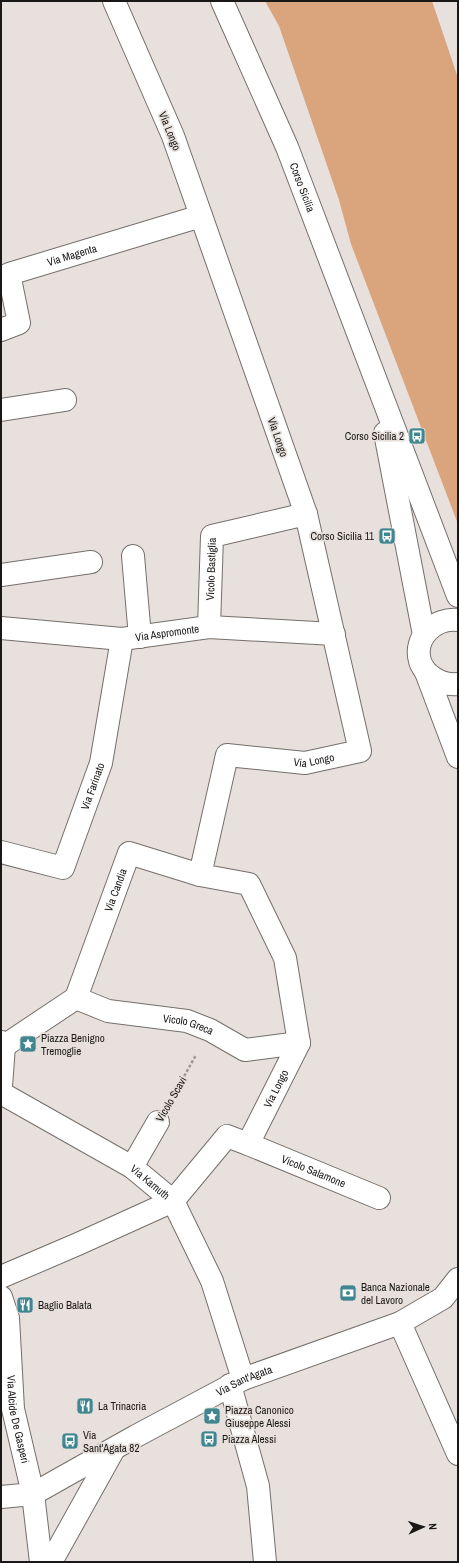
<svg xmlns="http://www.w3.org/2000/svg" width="459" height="1563" font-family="'Archivo Narrow',sans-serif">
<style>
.green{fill:#daa47d}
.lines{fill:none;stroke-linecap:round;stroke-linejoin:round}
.minor-casing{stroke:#756f6b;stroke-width:24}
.major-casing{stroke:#756f6b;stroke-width:24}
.path{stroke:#a09a97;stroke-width:2.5;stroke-dasharray:3 2;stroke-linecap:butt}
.minor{stroke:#fff;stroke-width:22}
.major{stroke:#fff;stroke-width:22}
.labels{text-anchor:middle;stroke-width:3.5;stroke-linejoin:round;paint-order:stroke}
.street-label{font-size:11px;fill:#1a1817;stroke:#e7e0dc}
.poi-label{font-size:11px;fill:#1a1817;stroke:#e7e0dc;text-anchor:start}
</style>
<rect width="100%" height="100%" fill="#e7e0dc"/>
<path class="green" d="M265,1H432L458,78V524L351,244L339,200L279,26Z"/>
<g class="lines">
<g class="minor-casing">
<g id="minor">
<path id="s1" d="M222,1L287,147L458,596"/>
<path id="s2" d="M1,330L19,323L9,274L201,216"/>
<path d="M1,410L65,400"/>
<path d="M385,433L424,635"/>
<path d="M133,556L140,637"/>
<path d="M1,575L91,562"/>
<path id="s3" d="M209,627L212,536L306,514"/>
<path id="s4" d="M1,628L122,639L209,627L334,634"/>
<path id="s5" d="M1,852L63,868L101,763L122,639"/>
<path id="s6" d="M76,998L108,1011L187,1021L210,1030L245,1050L299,1043"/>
<path id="s7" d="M76,998L129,853L200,875"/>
<path d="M1,1042L4,1046L1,1086"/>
<path d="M4,1046L76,998"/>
<path id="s8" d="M1,1093L132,1167L173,1201L212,1281L243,1379"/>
<path id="s9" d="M248,1144L379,1198"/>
<path d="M132,1167L158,1122"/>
<path id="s10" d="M1,1277L78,1244L173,1201L227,1136L248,1144L299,1043L285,958L249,884L200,875L227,755L305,763L360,751L306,514L173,136L114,1"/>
<path id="s11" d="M1,1297L8,1318L13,1409L33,1494"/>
<path d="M400,1323L458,1454"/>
<path d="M230,1385L258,1486L265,1562"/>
</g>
</g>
<g class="major-casing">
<g id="major">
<path d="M458,620C436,617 413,637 420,661C421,665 424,669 426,672L458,757"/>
<path d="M426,672C436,681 444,685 458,684"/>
<path d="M33,1494L41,1562"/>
<path id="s12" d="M1,1497L33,1494L136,1436L243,1379L400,1323L443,1298L458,1279"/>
<path d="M51,1562L114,1449"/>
</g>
</g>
<path class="path" d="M172,1098L196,1055"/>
<use href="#minor" class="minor"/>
<use href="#major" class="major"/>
</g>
<defs>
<g id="bus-square" transform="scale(0.9)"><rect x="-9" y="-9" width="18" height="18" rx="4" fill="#408690" stroke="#e7e0dc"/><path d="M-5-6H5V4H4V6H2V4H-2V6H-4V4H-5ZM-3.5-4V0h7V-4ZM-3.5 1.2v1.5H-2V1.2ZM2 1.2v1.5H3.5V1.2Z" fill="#fff"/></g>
<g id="sight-square" transform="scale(0.9)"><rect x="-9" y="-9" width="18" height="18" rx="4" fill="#408690" stroke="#e7e0dc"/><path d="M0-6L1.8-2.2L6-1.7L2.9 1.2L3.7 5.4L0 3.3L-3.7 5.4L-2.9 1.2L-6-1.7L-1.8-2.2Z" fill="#fff"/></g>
<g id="bank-square" transform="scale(0.9)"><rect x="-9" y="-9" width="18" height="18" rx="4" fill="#408690" stroke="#e7e0dc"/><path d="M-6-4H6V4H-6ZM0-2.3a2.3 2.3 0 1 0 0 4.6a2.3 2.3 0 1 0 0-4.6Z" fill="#fff"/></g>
<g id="restaurant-square" transform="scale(0.9)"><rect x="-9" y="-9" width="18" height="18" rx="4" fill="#408690" stroke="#e7e0dc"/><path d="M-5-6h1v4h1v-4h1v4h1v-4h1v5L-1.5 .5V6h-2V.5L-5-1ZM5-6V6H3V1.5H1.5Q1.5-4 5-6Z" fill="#fff"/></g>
</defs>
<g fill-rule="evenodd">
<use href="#bus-square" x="417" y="436"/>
<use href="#bus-square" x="387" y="536"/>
<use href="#sight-square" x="28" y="1044"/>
<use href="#bank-square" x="348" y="1293"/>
<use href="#restaurant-square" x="25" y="1305"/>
<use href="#restaurant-square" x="85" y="1406"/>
<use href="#sight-square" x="212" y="1416"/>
<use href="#bus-square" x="209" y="1439"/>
<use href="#bus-square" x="70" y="1441"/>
</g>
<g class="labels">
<g class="street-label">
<text transform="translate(170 131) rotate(68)" y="4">Via Longo</text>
<text dy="4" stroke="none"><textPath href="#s1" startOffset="203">Corso Sicilia</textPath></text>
<text dy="4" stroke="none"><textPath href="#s2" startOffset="135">Via Magenta</textPath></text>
<text transform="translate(278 437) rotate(71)" y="4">Via Longo</text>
<text dy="4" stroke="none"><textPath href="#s3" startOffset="58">Vicolo Bastiglia</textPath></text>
<text dy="4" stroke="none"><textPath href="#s4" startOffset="167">Via Aspromonte</textPath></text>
<text dy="4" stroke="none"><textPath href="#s10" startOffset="837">Via Longo</textPath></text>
<text dy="4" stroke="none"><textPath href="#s5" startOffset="151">Via Farinato</textPath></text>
<text dy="4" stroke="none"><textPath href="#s7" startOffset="115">Via Candia</textPath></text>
<text dy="4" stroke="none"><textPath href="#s6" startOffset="116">Vicolo Greca</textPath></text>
<text dy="4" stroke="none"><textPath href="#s10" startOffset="357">Via Longo</textPath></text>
<text transform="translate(171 1099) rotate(-60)" y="4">Vicolo Scavi</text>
<text dy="4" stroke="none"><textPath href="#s9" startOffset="71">Vicolo Salamone</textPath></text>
<text dy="4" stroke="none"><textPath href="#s8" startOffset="174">Via Kamuth</textPath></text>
<text dy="4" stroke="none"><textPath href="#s12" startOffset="272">Via Sant'Agata</textPath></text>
<text dy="4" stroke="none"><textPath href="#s11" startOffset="124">Via Alcide De Gasperi</textPath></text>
</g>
<g class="poi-label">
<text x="404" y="440" text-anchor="end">Corso Sicilia 2</text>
<text x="374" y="540" text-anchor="end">Corso Sicilia 11</text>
<text x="41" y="1042">Piazza Benigno<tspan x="41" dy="13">Tremoglie</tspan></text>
<text x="361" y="1291">Banca Nazionale<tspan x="361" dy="13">del Lavoro</tspan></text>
<text x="38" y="1309">Baglio Balata</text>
<text x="98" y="1410">La Trinacria</text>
<text x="225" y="1414">Piazza Canonico<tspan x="225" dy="13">Giuseppe Alessi</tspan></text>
<text x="83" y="1439">Via<tspan x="83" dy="13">Sant'Agata 82</tspan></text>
<text x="222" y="1443">Piazza Alessi</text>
</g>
</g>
<rect width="459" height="1563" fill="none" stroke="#1a1817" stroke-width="4"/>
<g transform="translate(423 1527) rotate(87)" stroke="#e7e0dc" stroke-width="3" paint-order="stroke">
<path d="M0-3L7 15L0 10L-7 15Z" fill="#1a1817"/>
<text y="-6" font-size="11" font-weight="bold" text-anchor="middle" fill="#1a1817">N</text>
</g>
</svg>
